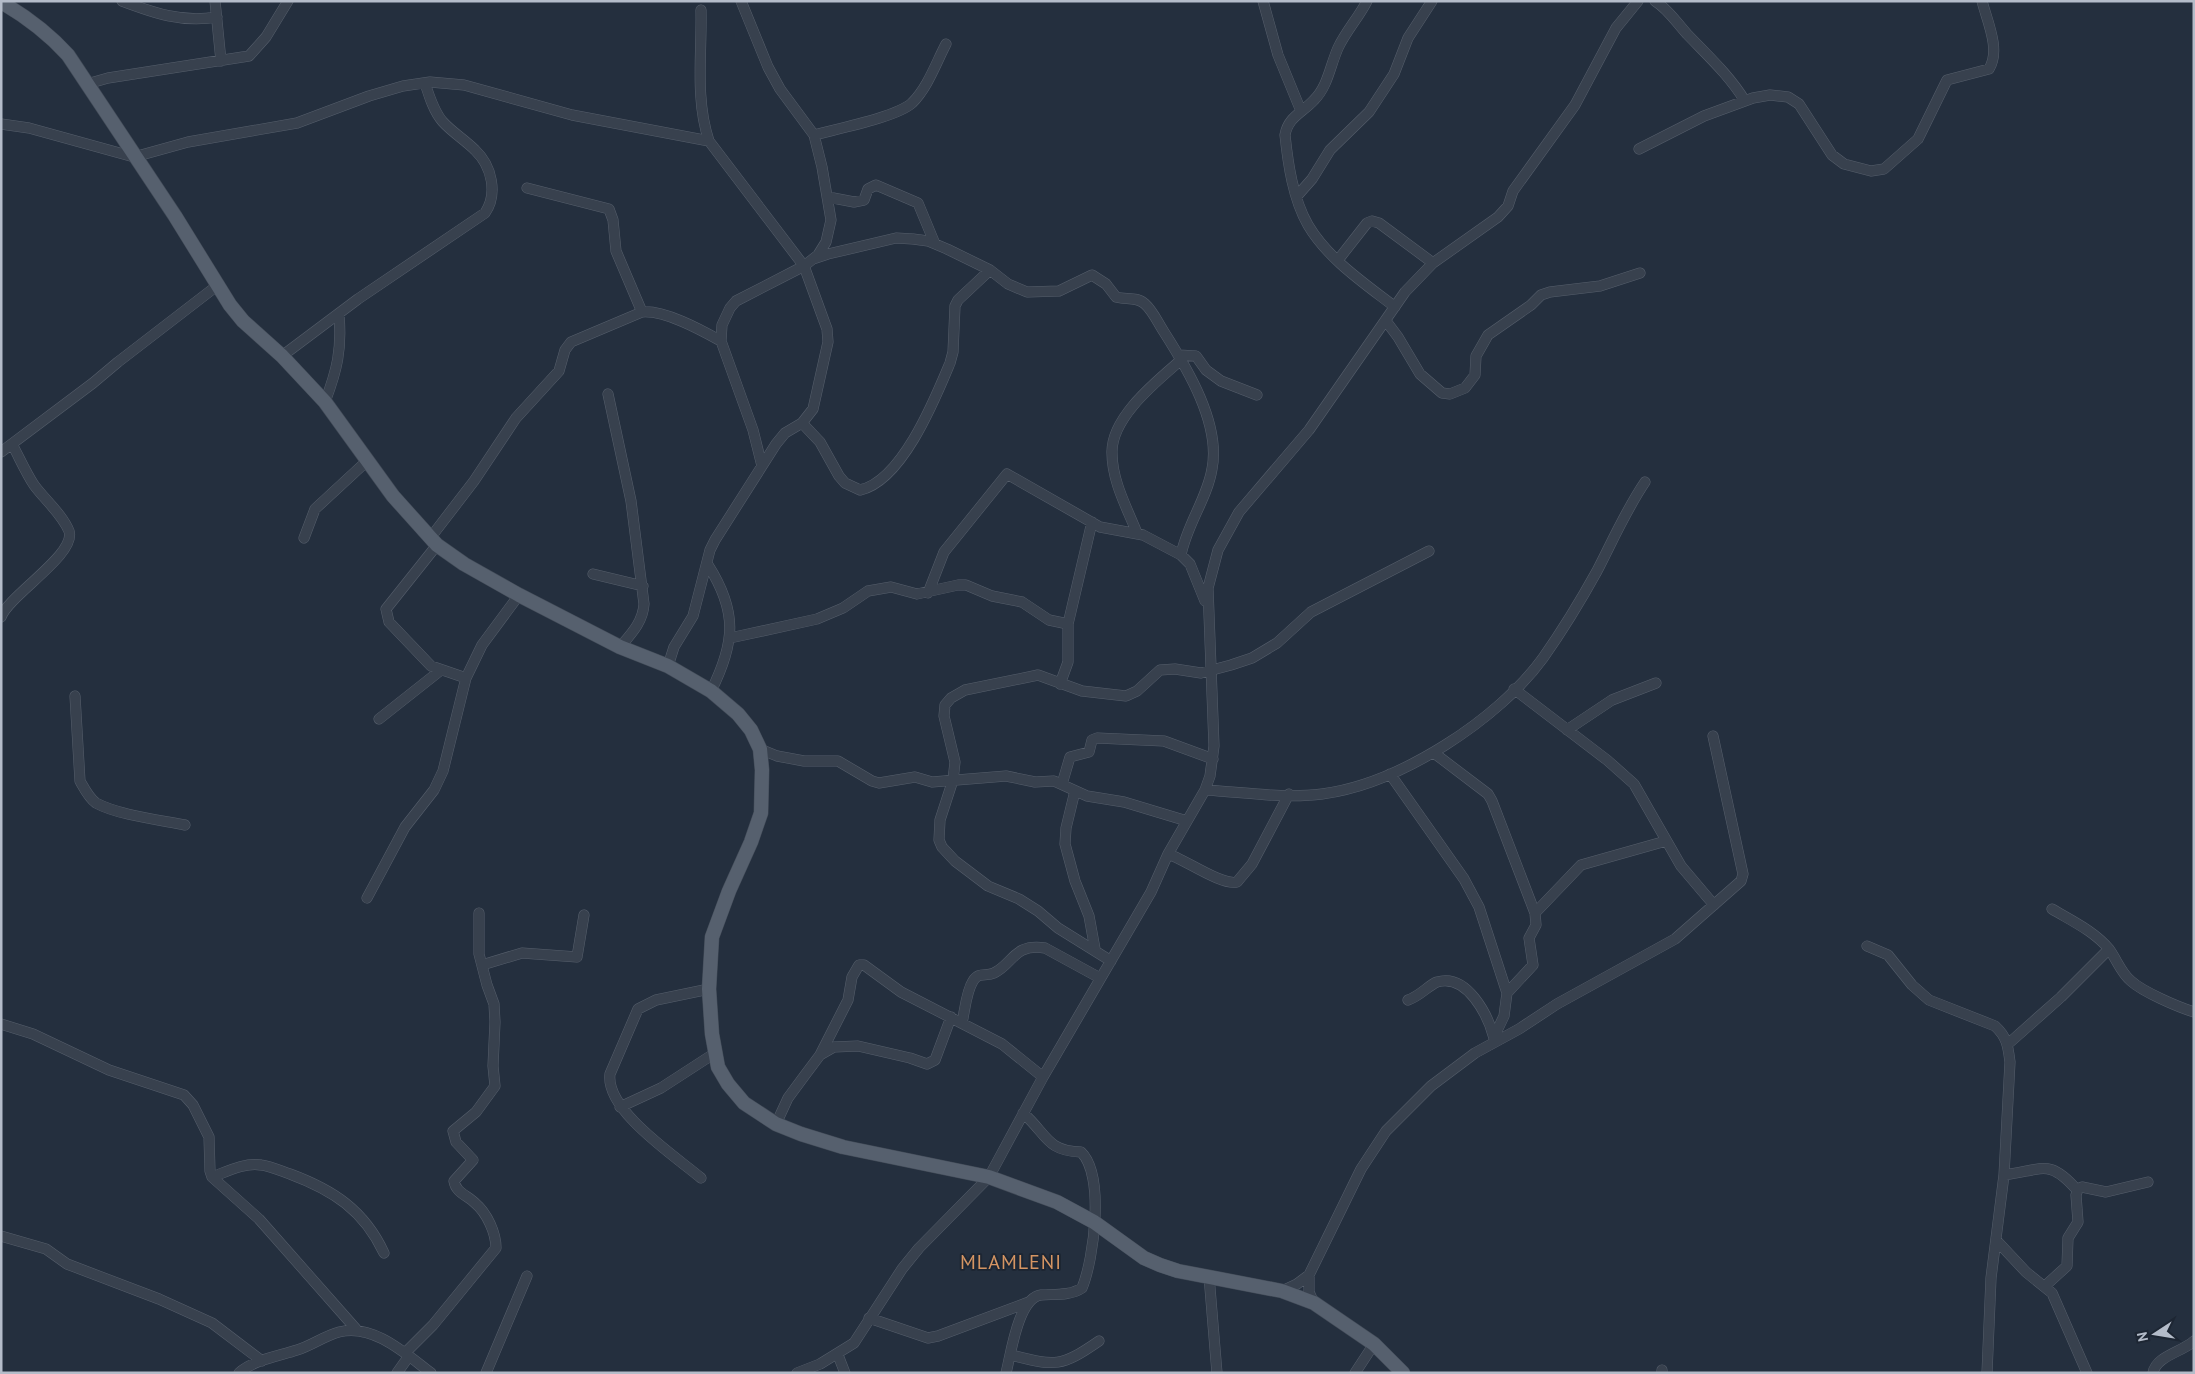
<svg xmlns="http://www.w3.org/2000/svg" width="2195" height="1374" font-family="'PT Sans',sans-serif">
<style>
.lines{fill:none;stroke-linecap:round;stroke-linejoin:round}
.minor-casing{stroke:#565f6c;stroke-width:11}
.major-casing{stroke:#414a57;stroke-width:15}
.minor{stroke:#38414e;stroke-width:10}
.major{stroke:#56606e;stroke-width:14}
.labels{text-anchor:middle;stroke-width:4;stroke-linejoin:round;paint-order:stroke}
.quarter-label{font-size:20px;letter-spacing:1px;fill:#d59563;stroke:#1d2633}
</style>
<rect width="100%" height="100%" fill="#242f3e"/>
<g class="lines">
<g class="minor-casing">
<path id="minor" d="M122,1C154,13 182,23 217,17
M215,1L221,61
M741,1L768,67L780,89L814,135L822,167L831,220L826,242L818,255L804,266L736,301L730,308L722,325L721,341L753,430L762,466
M1263,1L1278,55L1301,111
M1367,1C1359,17 1346,31 1338,48C1330,66 1328,86 1314,100C1302,113 1288,117 1285,135C1288,164 1293,199 1308,225C1328,259 1364,283 1395,307
M1655,1C1668,9 1677,23 1687,34C1708,56 1729,75 1745,101
M87,84L108,78L249,56L266,37L288,1
M1,124L29,128L134,157L188,142L297,123L369,96L403,86L430,82L464,85L572,115L709,141
M814,135C836,129 897,117 912,103C928,87 936,63 946,44
M1639,149L1704,116L1753,98L1770,95L1788,97L1799,104L1832,155L1844,164L1871,171L1884,169L1918,139L1947,80L1989,69C2001,50 1987,21 1982,1
M527,188L609,209L613,220L616,251L642,312
M1297,196L1312,179L1330,150L1369,112L1394,74L1408,38L1432,1
M828,197L854,202L864,200L868,189L876,185L918,203L935,244
M813,259L828,254L896,238L913,239L928,241L947,249L990,270L1008,284L1027,292L1059,291L1092,275L1106,284L1116,297C1125,300 1137,296 1145,304C1153,311 1158,323 1164,332C1187,368 1221,424 1212,469C1207,499 1187,524 1181,555
M1338,260L1367,223L1372,221L1379,223L1433,263
M1386,321L1398,337L1420,374L1442,393L1450,394L1465,388L1475,375L1476,356L1488,335L1531,305L1541,295L1550,292L1600,286L1640,273
M1179,355L1196,356L1206,370L1221,381L1257,395
M282,356L358,299L485,213C498,194 492,166 475,150C465,140 452,132 443,122C434,112 429,96 425,83
M608,394L631,501L644,604C643,622 631,634 620,647
M325,402C337,370 342,350 339,315
M802,423L820,442L839,476L845,483L860,490C902,481 935,399 950,363L953,352L955,306L958,300L990,270
M1,452L93,383L118,362L218,285
M1137,533C1127,508 1112,481 1112,453C1111,417 1157,381 1181,360
M431,537L474,481L516,418L559,371L565,350L571,342L642,312C665,310 701,330 721,341
M304,538L315,509L368,460
M437,545L386,609L389,622L431,666L466,678
M708,565C738,612 735,643 711,691
M593,574L643,586
M928,593L944,552L1007,474L1100,527L1143,535L1181,555L1190,564L1205,601
M1,617C9,595 77,554 69,531C62,514 45,500 34,485C26,473 19,457 12,444
M730,638L817,619L843,608L868,591L891,587L917,594L958,585H966L992,596L1022,602L1049,620L1068,624L1092,522
M668,666L674,647L693,616L710,550L715,540L776,444L785,433L802,423L813,409L828,342L827,329L804,266L709,141C695,99 702,54 701,10
M1060,684L1068,662V624
M1514,689L1607,760L1634,784L1681,866L1714,905
M75,696L80,781C84,788 89,798 96,803C118,815 160,820 185,825
M379,719L441,670
M1567,730L1612,700L1656,683
M760,749L777,756L804,761H838L872,781L879,783L915,777L932,782L1006,776L1035,782L1054,781L1087,796L1124,802L1187,821
M1434,753L1488,794L1492,801L1535,913L1536,925L1529,938L1533,965L1507,993
M1390,774L1464,879L1479,907L1507,993L1504,1016L1494,1037
M1062,784L1070,757L1089,752L1092,740L1097,738L1164,741L1213,759
M1205,790C1243,792 1284,799 1322,794C1399,784 1498,720 1543,658C1562,631 1581,600 1597,571C1613,540 1626,510 1645,482
M1075,791L1066,828L1065,844L1075,881L1089,916L1095,949
M1168,854C1184,859 1222,886 1237,882L1252,864L1289,794
M367,898L405,827L434,790L443,771L466,678L482,645L519,595
M2052,909C2072,921 2094,931 2109,949C2117,960 2121,973 2131,981C2143,992 2178,1007 2194,1012
M1535,913L1581,865L1666,841
M1867,946L1888,955L1912,985L1929,1000L1995,1026C2007,1037 2008,1046 2010,1062L2004,1175L1991,1278L1987,1373
M1111,961L1058,928L1038,911L1019,899L988,886L955,861L942,847L939,840L940,820L953,780L955,762L944,716L945,705L951,698L965,690L1038,675L1082,691L1126,696L1137,691L1160,670L1175,669L1201,673L1231,665L1252,658L1277,643L1311,612L1429,551
M482,965L522,953L577,957L584,915
M1408,1000C1420,996 1429,985 1437,982C1467,973 1488,1015 1494,1038
M962,1023C965,1010 966,992 973,981C979,971 986,977 994,973C1013,964 1014,943 1045,948L1100,978
M1,1024L33,1034L109,1070L184,1095L193,1105L209,1137L210,1171L212,1177L259,1219L356,1329
M2008,1044L2061,997L2109,949
M820,1055L848,1000L852,977L859,965H864L901,992L1002,1044L1043,1077
M620,1107L661,1088L715,1053
M776,1124L788,1098L805,1075L820,1055L834,1047L858,1046L910,1058L927,1064L935,1060L951,1017
M2004,1175C2043,1170 2049,1158 2077,1190
M212,1177C226,1172 245,1162 261,1165C270,1166 281,1171 290,1174C333,1190 364,1210 384,1253
M701,1178C675,1156 605,1110 610,1074L638,1009L656,1000L709,989
M1,1236L46,1249L67,1264L159,1299L212,1323L262,1361
M1996,1240L2026,1272L2052,1293L2087,1373
M1309,1275V1292L1314,1303
M1209,1276L1217,1373
M2045,1286L2067,1266L2068,1238L2078,1222L2076,1195L2078,1189L2082,1187L2106,1192L2148,1182
M1282,1291L1297,1284L1309,1275L1361,1169L1386,1131L1431,1086L1475,1053L1519,1029L1557,1004L1675,939L1741,881L1743,874L1713,736
M869,1318L928,1338L938,1336L1029,1302
M405,1353L433,1325L496,1248C496,1233 487,1213 475,1203C467,1195 456,1193 454,1181L473,1160L456,1142L453,1131L476,1112L495,1086L493,1066L495,1022L494,1004L487,985L479,954V913
M838,1355L845,1373
M1011,1355C1055,1366 1060,1368 1099,1341
M239,1373C253,1360 279,1356 297,1350C311,1346 324,1336 339,1332C373,1323 406,1354 431,1373
M397,1373L409,1356
M486,1373L527,1276
M797,1373L820,1364L854,1343L902,1269L919,1248L989,1177L1043,1077L1151,892L1168,854L1205,790L1210,776L1214,746L1208,588L1218,550L1239,512L1309,430L1405,292L1433,263L1498,217L1508,206L1513,191L1575,105L1616,28L1638,1
M1006,1373C1011,1354 1018,1298 1041,1295C1054,1294 1070,1296 1082,1288C1094,1259 1105,1175 1081,1152C1046,1151 1047,1134 1023,1113
M1355,1373L1374,1344
M1662,1373V1370
M2153,1373C2156,1356 2182,1352 2194,1341"/>
</g>
<g class="major-casing">
<path id="major" d="M1,2C27,17 48,33 68,55L175,216L230,305L243,321L282,356L325,402L393,496L437,545L464,564L519,595L620,647L668,666L711,691L738,714L751,730L760,749L762,770L761,813L751,842L729,891L712,937L709,989L712,1034L718,1067L728,1084L744,1103L776,1124L801,1134L843,1147L989,1177L1057,1202L1094,1222L1144,1258L1160,1265L1178,1271L1282,1291L1314,1303L1374,1344L1403,1373"/>
</g>
<use href="#minor" class="minor"/>
<use href="#major" class="major"/>
</g>
<g class="labels">
<g class="quarter-label">
<text x="1011" y="1269">MLAMLENI</text>
</g>
</g>
<rect width="2195" height="1374" fill="none" stroke="#b4bcc9" stroke-width="5"/>
<g transform="translate(2155 1334) rotate(258)" stroke="#1d2633" stroke-width="4" paint-order="stroke">
<path d="M0-4L9 19L0 12L-9 19Z" fill="#b4bcc9"/>
<text y="-8" font-size="14" font-weight="bold" text-anchor="middle" fill="#b4bcc9">N</text>
</g>
</svg>
